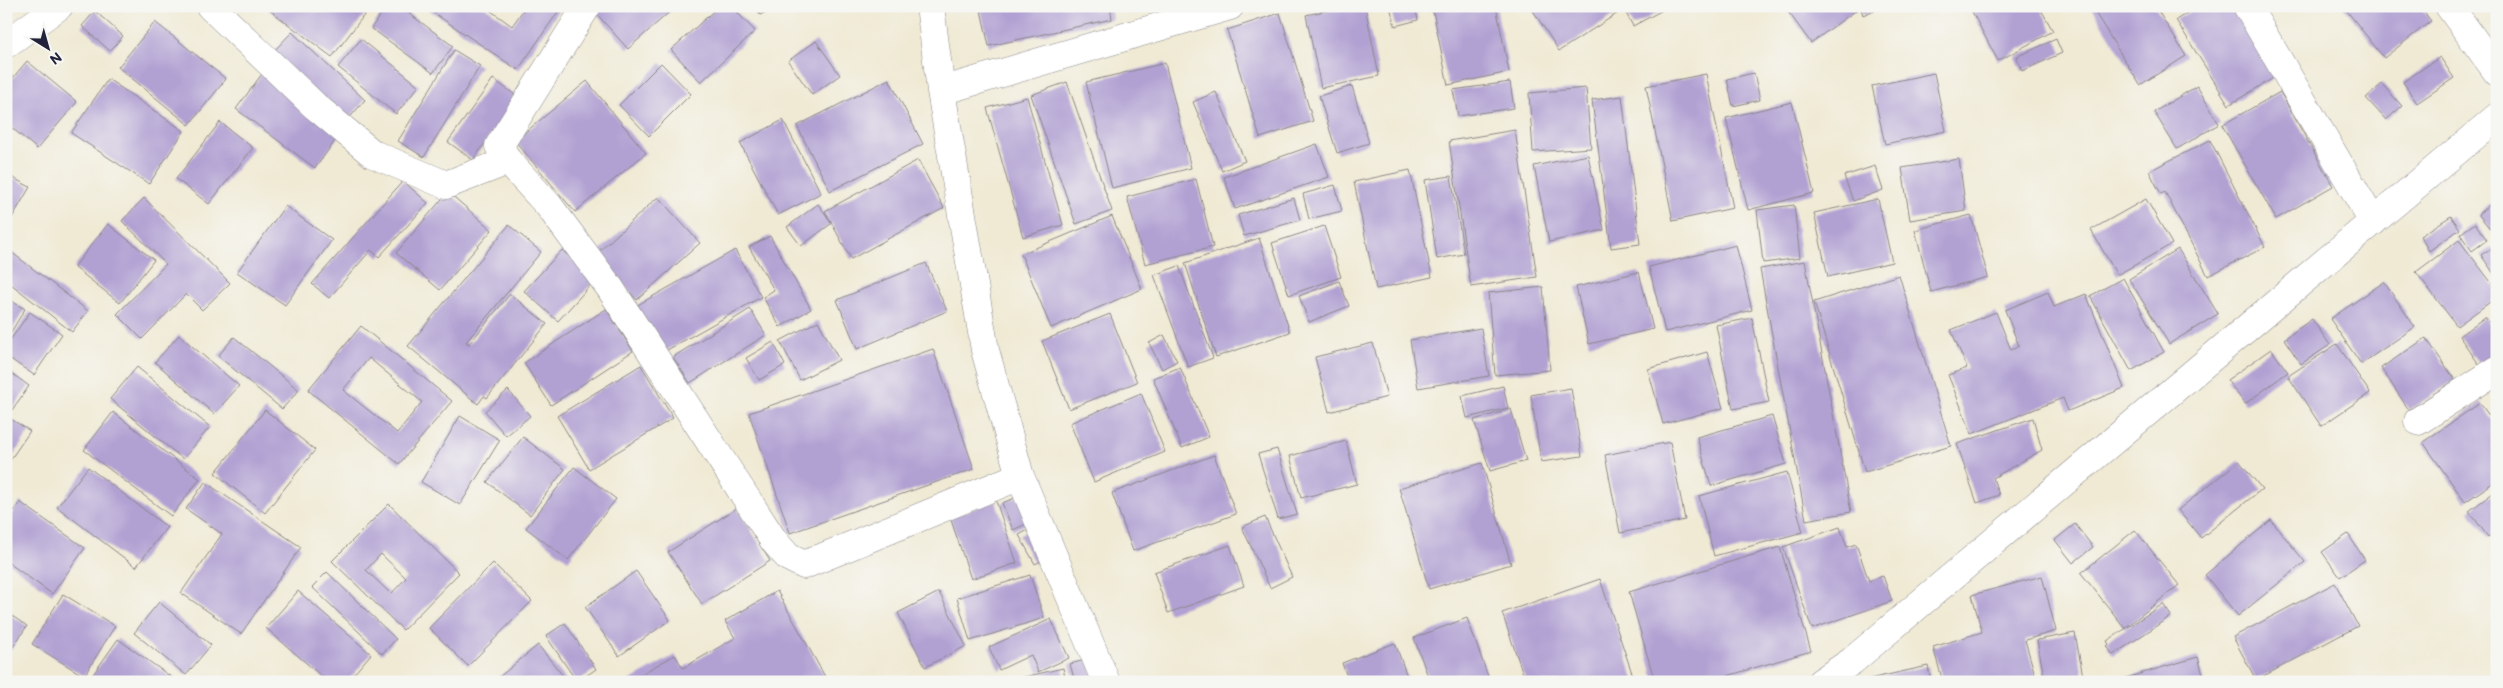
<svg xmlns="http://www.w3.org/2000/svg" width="2503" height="688" font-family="'Balsamiq Sans',sans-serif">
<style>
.building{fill:#b1a1d3;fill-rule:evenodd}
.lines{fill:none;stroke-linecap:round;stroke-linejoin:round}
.minor-casing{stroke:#898688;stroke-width:29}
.minor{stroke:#fff;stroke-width:28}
</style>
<rect width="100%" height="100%" fill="#f6f6f2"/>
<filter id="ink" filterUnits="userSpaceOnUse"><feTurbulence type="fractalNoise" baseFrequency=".02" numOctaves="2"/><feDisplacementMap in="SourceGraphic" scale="10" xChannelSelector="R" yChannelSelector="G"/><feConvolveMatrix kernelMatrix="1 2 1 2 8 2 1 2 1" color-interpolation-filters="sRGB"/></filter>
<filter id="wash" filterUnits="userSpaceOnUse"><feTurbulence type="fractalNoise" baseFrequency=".0096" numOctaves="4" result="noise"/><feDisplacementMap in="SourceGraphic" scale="20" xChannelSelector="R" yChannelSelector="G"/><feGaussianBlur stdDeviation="1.12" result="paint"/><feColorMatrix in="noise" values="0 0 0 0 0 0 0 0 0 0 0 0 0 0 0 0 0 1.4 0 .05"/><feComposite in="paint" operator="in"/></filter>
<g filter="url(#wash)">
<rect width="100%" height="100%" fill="#f0ead4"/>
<g id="blocks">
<path class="building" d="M270,6H363L368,10L332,57L268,9Z
M387,6H399L453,46L433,73L371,28Z
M429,6H484L512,26L526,6H562L518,70L428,9Z
M598,6H676L628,49L594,11Z
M719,6H731L755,31L701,82L671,50Z
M756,6H778L760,15Z
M814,6H830L816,12Z
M980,6H1110L1112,19L989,46Z
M1348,6H1365L1379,76L1321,88L1306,15Z
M1390,6H1415L1418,20L1395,26Z
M1432,6H1496L1509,72L1448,85Z
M1530,6H1614L1618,13L1559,51Z
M1622,6H1670L1633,26Z
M1784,6H1858L1859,8L1811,43Z
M1860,6H1884L1863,15Z
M1969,6H2039L2053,31L1998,61Z
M2091,6H2155L2186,56L2140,85Z
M2198,6H2238L2280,74L2229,105L2176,20Z
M2343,6H2419L2431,21L2384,58Z
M95,11L123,36L110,51L82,26Z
M1280,13L1313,121L1260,138L1227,30Z
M155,22L226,79L189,125L118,67Z
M292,32L365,100L345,123L271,54Z
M361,39L419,86L396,114L338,67Z
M2056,39L2062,53L2022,71L2016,57Z
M816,41L840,75L812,95L788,61Z
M454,50L480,66L424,157L398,141Z
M2440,57L2454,78L2417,103L2403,82Z
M27,61L77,102L37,149L6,123V86Z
M661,63L691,94L649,136L619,105Z
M1165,63L1191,168L1112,188L1086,82Z
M1754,73L1760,100L1733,106L1727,79Z
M1934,73L1946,131L1885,144L1872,86Z
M262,74L341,133L315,168L236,109Z
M1706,74L1733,208L1673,221L1646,86Z
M108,79L184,131L149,184L71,133Z
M493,79L518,97L473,160L448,142Z
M889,79L923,144L830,191L797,126Z
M587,81L646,153L575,212L515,141Z
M1067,82L1112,211L1076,224L1031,95Z
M1510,82L1514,108L1458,116L1453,90Z
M2382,84L2402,106L2386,120L2366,98Z
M1352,86L1369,143L1337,153L1319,96Z
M2197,86L2219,124L2177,149L2154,112Z
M1586,88L1591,148L1533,152L1529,93Z
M1216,92L1245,161L1222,171L1193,102Z
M2280,92L2333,186L2276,219L2222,125Z
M1622,96L1640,244L1611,248L1592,100Z
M1027,97L1063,225L1023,237L987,108Z
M1792,102L1814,193L1748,210L1726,118Z
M783,120L821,193L778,215L740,143Z
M220,122L253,148L209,204L176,179Z
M1515,130L1537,277L1471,287L1449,141Z
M2210,140L2265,247L2208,276L2165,192L2161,194L2149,171Z
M1317,144L1329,177L1235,209L1224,177Z
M1588,155L1604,230L1549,242L1534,166Z
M1959,159L1966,211L1910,220L1902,168Z
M918,160L944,208L851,259L825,211Z
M1875,166L1883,190L1853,201L1844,176Z
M1410,170L1432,277L1376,289L1354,182Z
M6,174L30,187L6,228Z
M1451,176L1464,254L1437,259L1425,180Z
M1196,179L1213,247L1145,264L1127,197Z
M403,181L428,203L379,257L371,250L329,298L312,284Z
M1335,185L1342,211L1309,219L1303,194Z
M448,192L492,230L440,290L396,253Z
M658,197L700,243L637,300L596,254Z
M144,198L230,283L202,310L186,294L142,339L117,314L166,264L122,221Z
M1294,198L1300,220L1244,236L1238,215Z
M1878,199L1892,262L1828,277L1814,213Z
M2146,199L2172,244L2117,275L2091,230Z
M2497,199V237L2478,214Z
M818,204L832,223L801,246L787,227Z
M1794,205L1800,258L1763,263L1757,210Z
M285,206L332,240L285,305L237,272Z
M1971,215L1988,277L1931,292L1915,230Z
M1112,216L1142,289L1051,328L1021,254Z
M2451,216L2460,229L2429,251L2420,236Z
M2475,223L2487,240L2472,251L2460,234Z
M108,224L154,260L120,303L74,267Z
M509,225L541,252L466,342L469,344L510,294L547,324L487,398L484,396L478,404L408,346Z
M1324,226L1341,277L1289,295L1272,243Z
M770,236L811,309L780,327L763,297L774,290L749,247Z
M1259,238L1290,332L1216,357L1185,263Z
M2459,240L2497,290V297L2457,326L2416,272Z
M1736,245L1752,310L1665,332L1649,267Z
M2493,247L2497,253V278L2481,255Z
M6,248L88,311L72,332L6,280Z
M2178,249L2218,314L2169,344L2129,279Z
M562,250L595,280L558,321L524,291Z
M735,250L761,297L660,354L634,307Z
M1805,261L1851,512L1806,520L1760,269Z
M926,263L947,311L857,349L837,300Z
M1179,266L1213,358L1188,367L1154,275Z
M1639,272L1653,329L1589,344L1576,287Z
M1899,275L1951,446L1865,472L1814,302Z
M2123,278L2164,352L2131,371L2090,296Z
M1339,281L1349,306L1309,322L1299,296Z
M2384,282L2415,327L2361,364L2330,319Z
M1543,287L1550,370L1495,375L1488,293Z
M2048,292L2054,307L2086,294L2124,388L2068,411L2063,398L1972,434L1948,375L1967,368L1951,330L1996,312L2011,350L2019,346L2005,310Z
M6,298L25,309L6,340Z
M606,309L633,351L551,405L524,363Z
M750,309L766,335L690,383L673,357Z
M30,312L62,334L34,375L6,356V346Z
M1110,314L1137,382L1069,409L1042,341Z
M2485,317L2491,325L2497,321V356L2481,367L2459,336Z
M1752,318L1769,402L1733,409L1716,325Z
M2312,319L2330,345L2301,364L2284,339Z
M818,321L839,360L800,380L780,341Z
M361,326L452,401L399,464L308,390ZM369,358L422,402L397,433L343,390Z
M1481,328L1489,376L1418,388L1410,340Z
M179,335L239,386L214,414L155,362Z
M1164,335L1177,361L1162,369L1149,343Z
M234,337L299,390L282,409L218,356Z
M2426,338L2455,380L2409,410L2381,368Z
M773,342L785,365L759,380L746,358Z
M1373,343L1387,397L1329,412L1315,357Z
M2337,344L2370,393L2321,426L2288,376Z
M933,349L974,469L790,533L749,413Z
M2271,349L2288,372L2245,404L2227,380Z
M1707,352L1723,408L1663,424L1648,369Z
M641,365L673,418L589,469L557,416Z
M137,367L210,427L183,459L110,399Z
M1180,367L1209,437L1182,448L1153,378Z
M6,369L29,386L12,410L6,406Z
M1503,386L1508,408L1467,418L1462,396Z
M1571,388L1582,456L1541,462L1531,395Z
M508,390L530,416L506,436L485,411Z
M1141,393L1165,452L1094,482L1070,423Z
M2480,403L2497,427V480L2465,502L2423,442Z
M1511,409L1526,461L1490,471L1474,420Z
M265,410L315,450L265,513L215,473Z
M113,412L200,479L171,516L84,450Z
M6,416L30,431L6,466Z
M460,416L500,440L460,505L421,482Z
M1772,416L1786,464L1711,486L1697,437Z
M2033,418L2042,450L1993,478L1999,495L1977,503L1957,444Z
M523,437L565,469L530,515L487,482Z
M1346,441L1357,484L1301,498L1290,456Z
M1670,442L1685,520L1620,533L1605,455Z
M1277,449L1297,514L1278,519L1258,454Z
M1214,455L1236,514L1133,551L1112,493Z
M2239,461L2262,489L2201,538L2178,510Z
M1482,463L1511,564L1429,589L1399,488Z
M88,467L167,527L136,567L57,507Z
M574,467L616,499L568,560L526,528Z
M1787,472L1803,532L1714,556L1699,496Z
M205,482L301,547L241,634L181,593L222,534L186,509Z
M2497,490V531L2488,537L2469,511Z
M1023,495L1033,521L1013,530L1002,503Z
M996,501L1017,563L971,579L950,517Z
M20,502L85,548L52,594L6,561V522Z
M389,504L459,573L403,630L332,561ZM381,554L406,578L391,594L366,570Z
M737,508L770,561L702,604L668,552Z
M1265,517L1292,577L1270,588L1242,527Z
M2271,520L2305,562L2238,616L2205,575Z
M2075,524L2093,547L2073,563L2055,540Z
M1840,527L1847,547L1856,544L1869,581L1883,576L1892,601L1812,629L1783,547Z
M1032,528L1048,557L1035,564L1019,535Z
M2135,530L2179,585L2125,628L2081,573Z
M2348,534L2365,560L2340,577L2322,552Z
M1230,545L1244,586L1168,613L1154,572Z
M1780,547L1811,651L1707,682H1655L1629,592Z
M493,563L532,601L468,666L429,628Z
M636,571L670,620L619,656L585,607Z
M327,572L396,639L382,654L312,587Z
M1030,575L1044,618L970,641L957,598Z
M2042,576L2056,631L2025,640L2037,682H1943L1933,647L1982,632L1972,595Z
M1600,579L1635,682H1526L1502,613Z
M2335,583L2358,626L2256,680L2233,637Z
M298,591L371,654L347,682H328L266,628Z
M777,591L828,682H627L675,655L683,668L735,638L725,621Z
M939,592L966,646L925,667L898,613Z
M63,594L115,626L84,676L32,644Z
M159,602L211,645L186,675L134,633Z
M2163,604L2171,616L2113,655L2107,646L2109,644L2107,641Z
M6,612L27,626L6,657Z
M1467,618L1490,682H1430L1414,638Z
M1051,619L1069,658L1038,672L1031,655L999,670L989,647Z
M565,623L596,669L577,682L546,636Z
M2075,633L2084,682H2045L2037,640Z
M118,639L178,682H100L92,676Z
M1395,643L1409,682H1349L1342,663Z
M538,645L568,682H493Z
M2198,657L2205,682H2115V681Z
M1089,659L1095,682H1075L1070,664Z
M1928,666L1931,682H1869V679Z
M1063,668L1066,682H1007V681Z"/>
</g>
</g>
<g filter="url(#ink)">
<use href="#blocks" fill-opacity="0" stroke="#898688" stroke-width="1"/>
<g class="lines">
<g class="minor-casing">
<path id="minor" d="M210,6L315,106L373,154L446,185L508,161
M587,6L499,146L508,161L549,206L610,288L774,541L788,557L804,565L1020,476
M930,6L941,91L985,350L1020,476L1106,682
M2247,6L2373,222
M2449,6L2497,72
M6,44L59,6
M941,91L1230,6
M2418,421L2497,370
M1821,682L1852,661L2497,117"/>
</g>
<use href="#minor" class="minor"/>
</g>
</g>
<rect width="2503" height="688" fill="none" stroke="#f6f6f2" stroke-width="25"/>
<g transform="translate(48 48) rotate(143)" stroke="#f6f6f2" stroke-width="4" paint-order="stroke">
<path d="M0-4L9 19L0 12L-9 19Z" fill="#22223b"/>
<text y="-8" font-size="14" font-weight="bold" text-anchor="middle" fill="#22223b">N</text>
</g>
</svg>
